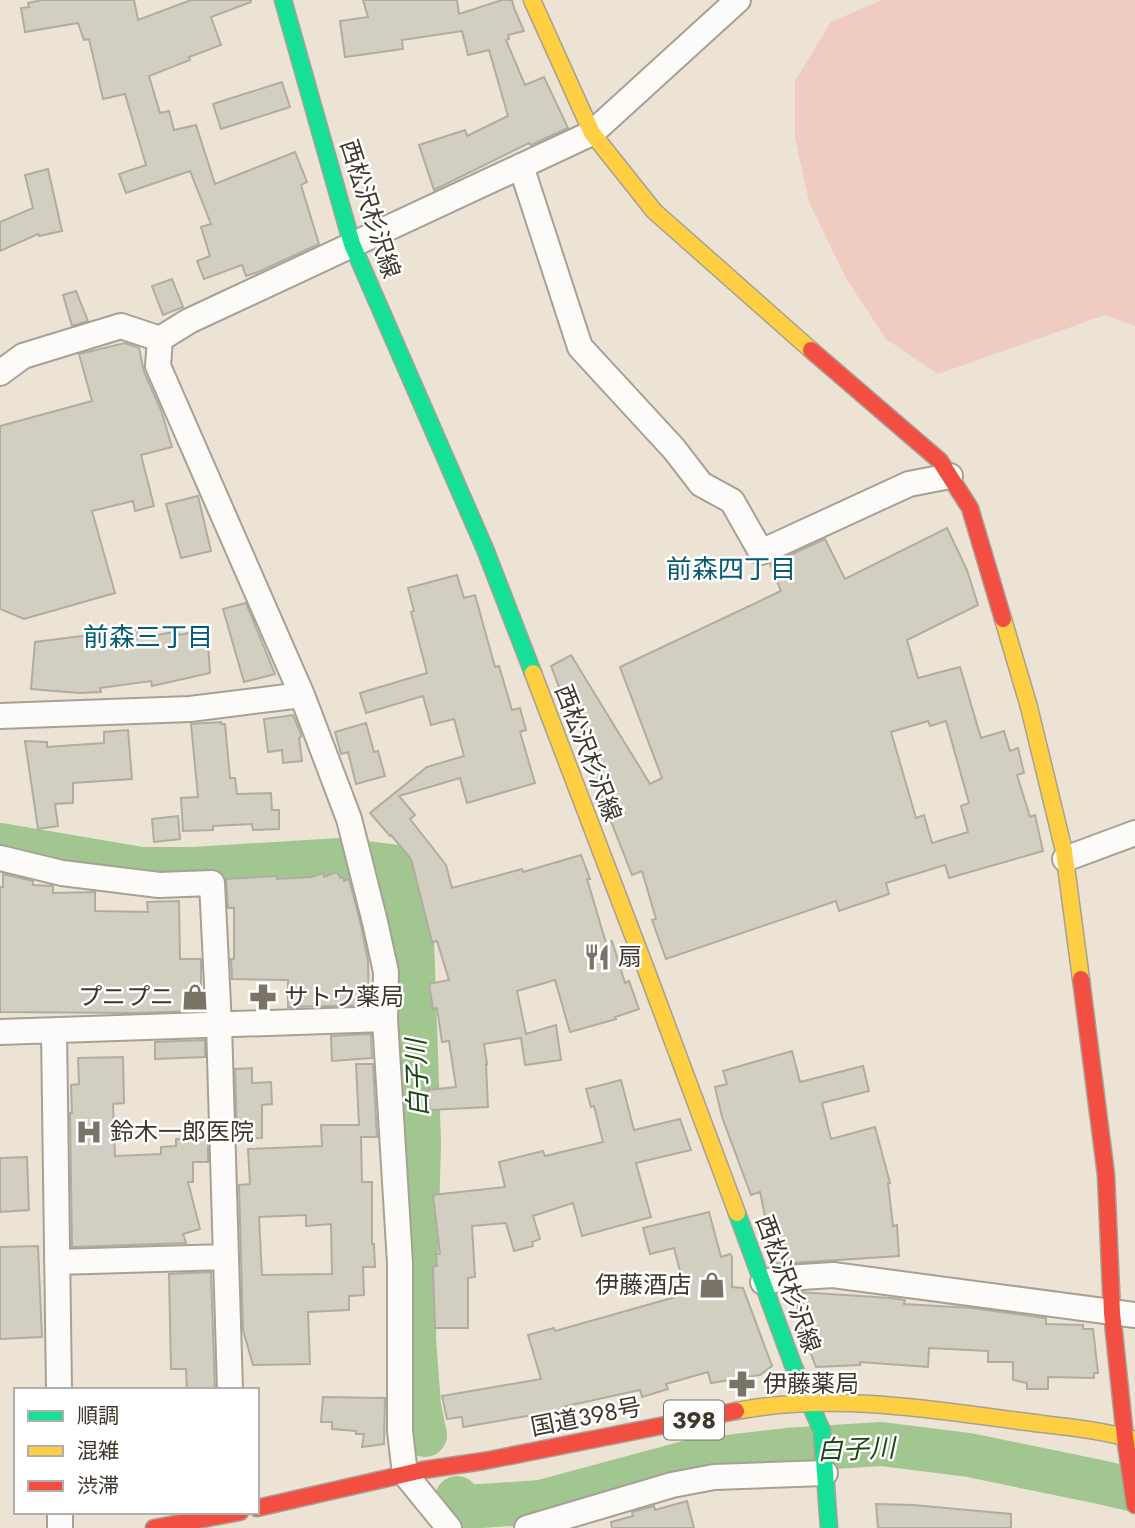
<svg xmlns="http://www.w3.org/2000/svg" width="1135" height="1528" font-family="Jost,'Noto Sans JP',sans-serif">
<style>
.green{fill:#f0cbc0}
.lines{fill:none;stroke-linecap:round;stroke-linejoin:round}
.river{stroke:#a1c68f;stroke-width:44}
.building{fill:#d2cec1;stroke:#b0ada0;stroke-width:2;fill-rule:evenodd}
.street-casing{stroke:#a7a095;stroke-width:28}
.fast-casing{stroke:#a7a095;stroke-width:19}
.slow-casing{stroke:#a7a095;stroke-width:19}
.jam-casing{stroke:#a7a095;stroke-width:19}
.street{stroke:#fcfbf9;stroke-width:24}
.fast{stroke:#16e098;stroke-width:16}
.slow{stroke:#ffcf43;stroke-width:16}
.jam{stroke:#f24e42;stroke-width:16}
.labels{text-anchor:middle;stroke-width:5;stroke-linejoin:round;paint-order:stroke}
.shield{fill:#fff;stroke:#77736b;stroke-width:2}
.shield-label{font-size:23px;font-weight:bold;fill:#3d372c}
.street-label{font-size:24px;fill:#3d372c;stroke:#fff}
.poi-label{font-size:24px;fill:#3d372c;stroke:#fff;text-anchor:start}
.neighbourhood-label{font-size:26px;fill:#045b72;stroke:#fff}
.water-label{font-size:26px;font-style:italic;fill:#1f4514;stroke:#fff}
</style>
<rect width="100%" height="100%" fill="#ece3d4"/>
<path class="green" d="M882,0H1135V326L1105,315L938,374L886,339L846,278L809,202L795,138V81L831,22Z"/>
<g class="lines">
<path class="river" d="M0,845L141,869H193L340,860L391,866L408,904L412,938L419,1142L414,1338L419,1406L425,1435
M457,1498L466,1507L541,1502L693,1461L786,1450L881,1444L969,1455L1100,1482L1135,1490"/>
</g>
<path class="building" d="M42,0H134L138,20L191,0H251V2L211,17L221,45L189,57L190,60L149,76L160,113L169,111L174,130L196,125L215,184L295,152L307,182L301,185L319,244L258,272L246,276L242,265L204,279L197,261L210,256L201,227L211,224L190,171L126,193L119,174L146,165L125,94L103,99L89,39L84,40L78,23L25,32L21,8L29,7L28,3Z
M363,0H457L459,14L502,0H512L514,8L524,31L508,35L509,39L506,40L525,85L544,77L568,128L531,145L529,143L434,190L419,145L465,130L467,136L508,116L489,50L468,55L462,31L402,40L403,49L345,57L340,21L368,17Z
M282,82L290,107L221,129L213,104Z
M48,169L62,231L39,236L38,234L0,251V222L33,208L25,175Z
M172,279L183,307L163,315L152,286Z
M76,291L88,321L72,326L63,295Z
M125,343L139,348L144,372L161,410L172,447L141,455L154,506L135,511L133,501L92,511L115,593L24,619L0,609V426L92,401L79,354Z
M198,496L211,551L181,558L166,504Z
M947,528L967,570L978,605L907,640L918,678L960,667L981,738L1004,731L1010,751L1018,748L1024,773L1017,775L1030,817L1035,815L1043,851L949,878L945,865L886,883L889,894L839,911L836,901L666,959L652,920L656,919L642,871L632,875L587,760L591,758L566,689L561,692L551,666L571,655L650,784L662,778L620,667L781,591L770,564L825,539L845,579ZM928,721L930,726L946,721L969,803L961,806L968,832L932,843L924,815L916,818L891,732Z
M457,575L464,598L475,595L495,667L499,666L512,710L520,708L526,730L520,732L535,783L467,803L460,778L399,796L415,815L410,819L446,865L452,888L522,869L523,872L581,855L590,879H587L606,943L612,941L625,983L629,981L639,1009L615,1017L616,1019L570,1032L555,980L517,991L526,1034L556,1025L561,1060L525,1065L521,1038L484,1044L487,1064H486L488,1107L430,1110L428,1090L456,1087L449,1041L442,1042L437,1008L433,1009L429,984L449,980L437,941L432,942L411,859L391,835L390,836L370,813L427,767L464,756L454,719L431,725L423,696L366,713L360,693L427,673L411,612L414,611L408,588Z
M246,603L275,674L244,682L223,609Z
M137,629L138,639L178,631L179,635L207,629L210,673L152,686L151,681L100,688L101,692L79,693L31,689L35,642Z
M293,715L301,734V737L299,738L302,761L283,763L282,750L268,752L264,719Z
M221,722V724H225L230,778H235L237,794L271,793L272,810H279V829L253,830L252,824L213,826V830L183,831L181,798L198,797L191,724Z
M366,723L374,752L378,751L385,776L356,784L348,752L341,754L335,732Z
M128,730L132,779L73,783V803L55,804L58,826L38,829L25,741L47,742V747L104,743V732Z
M178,816L180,839L154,842L152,819Z
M337,872L340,878L343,877L344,881L349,879L361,925L368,961L369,1005L288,1007V980L232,979L231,959H234V908H228L226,879L277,876V879L312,877L323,873L324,877Z
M3,874L33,881V885L53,886V893L95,892V911L148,912L147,902L179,901L180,959H201V1003H194V1011L134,1013L0,1012V887H3Z
M371,1034L372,1058L332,1061L331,1036Z
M205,1040V1057L155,1059V1042Z
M792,1051L800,1082L863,1066L869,1091L822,1103L831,1139L875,1127L890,1183H888L893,1226L897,1225L899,1256L777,1264L770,1246L771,1245L760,1192L751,1195L722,1117L715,1087L727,1084L723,1071Z
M123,1057L124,1103L113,1104L115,1156L161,1154V1147L176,1146V1139L208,1138V1162H193V1182H188L200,1229L183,1234L186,1243L72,1247L70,1113H72L71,1085L79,1084L78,1058Z
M356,1064H373L377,1137H361L362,1182H372V1244H374L375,1267H363L364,1295L349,1296V1310L308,1312L310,1364L253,1365L243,1330L239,1185L250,1184L248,1149L322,1146L321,1125H359ZM306,1215V1226L331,1224L332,1274L262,1275L259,1217Z
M252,1068V1083L271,1082L272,1104L262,1105V1138L237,1139L235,1069Z
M621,1080L634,1130L680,1119L691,1150L636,1163L651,1217L582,1236L573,1203L533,1216L540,1239L532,1242L533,1246L514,1251L506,1223L472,1226L475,1277L468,1278V1328H435L433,1267L437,1266L436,1254H440L433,1195L505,1187L499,1162L543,1151L545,1156L603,1142L594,1106L591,1107L586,1089Z
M27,1157L29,1210L0,1212V1158Z
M709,1212L721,1257L730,1254L732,1257V1287L743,1288L772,1366L760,1375L711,1383L708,1372L666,1384L668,1389L642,1397L640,1390L562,1407L563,1412L540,1417L539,1414L463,1427L462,1417L447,1419L442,1396L541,1379L528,1335L554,1328L555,1331L686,1294L674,1248L650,1254L643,1228Z
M38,1246L42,1337L0,1339V1247Z
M211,1272L215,1390H187L186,1369H171L169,1274Z
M798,1292L891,1298L905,1300L904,1304L972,1308L1046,1318V1324L1083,1325V1329H1093L1098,1373H1094V1378L1048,1377V1389H1027V1383L1013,1380V1362H988V1351L929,1348L928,1367L860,1362V1365L816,1367L797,1317Z
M323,1397L385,1398L384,1444L362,1447L364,1434H356V1431L332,1429V1422H321Z
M687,1501L694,1528H612L611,1522L633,1516L632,1512L654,1506L655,1510Z
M876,1504L913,1505L1011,1514V1528H878Z"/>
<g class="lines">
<g class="street-casing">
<path id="street" d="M521,166L580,347L674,449L701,484L732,501L761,552L909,484L950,476
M160,339L158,366L302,695L349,819L375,922L386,972L385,1019L400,1263V1431L405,1474L449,1528
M160,339L189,321L592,133L738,0
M0,373L23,356L121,326L160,339
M0,716L190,709L302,695
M0,858L62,873L159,885L212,883L219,1025L230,1390
M1065,859L1135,833
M54,1031L59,1390
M0,1032L385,1019
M57,1262L226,1257
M763,1282L786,1278L833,1275L1135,1315
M60,1512V1528
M527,1528L672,1485L714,1477L825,1473"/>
</g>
<g class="fast-casing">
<path id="fast" d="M283,0L352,244L485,549L533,673
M737,1213L793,1365L822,1431L829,1528"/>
</g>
<g class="slow-casing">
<path id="slow" d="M532,0L592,133L654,211L811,350
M1003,619L1029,707L1064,851L1081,979
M533,673L647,972L737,1213
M736,1411C830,1393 925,1408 1019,1421C1057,1426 1098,1429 1135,1440"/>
</g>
<g class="jam-casing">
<path id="jam" d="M811,350L940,461L970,508L1003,619
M1081,979L1106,1175L1112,1313L1125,1437L1135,1505
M257,1508L423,1470L484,1461L736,1411
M154,1528L240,1512"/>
</g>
<use href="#street" class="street"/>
<use href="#fast" class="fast"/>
<use href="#slow" class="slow"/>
<use href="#jam" class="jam"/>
</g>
<defs>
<g id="restaurant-bare" transform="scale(2.1)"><path d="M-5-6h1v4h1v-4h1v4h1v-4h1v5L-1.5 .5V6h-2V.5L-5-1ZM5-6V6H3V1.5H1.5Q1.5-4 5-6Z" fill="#7a7367" stroke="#fff" stroke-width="2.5" paint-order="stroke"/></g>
<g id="shop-bare" transform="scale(2.1)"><path d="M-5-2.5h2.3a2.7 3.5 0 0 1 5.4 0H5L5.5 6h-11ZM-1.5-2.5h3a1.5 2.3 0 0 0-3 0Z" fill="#7a7367" stroke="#fff" stroke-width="2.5" paint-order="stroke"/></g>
<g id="pharmacy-bare" transform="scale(2.1)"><path d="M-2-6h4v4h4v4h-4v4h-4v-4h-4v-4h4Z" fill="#7a7367" stroke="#fff" stroke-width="2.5" paint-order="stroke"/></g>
<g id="hospital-bare" transform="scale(2.1)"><path d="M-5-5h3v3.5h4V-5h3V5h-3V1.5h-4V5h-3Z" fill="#7a7367" stroke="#fff" stroke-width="2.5" paint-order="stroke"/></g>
</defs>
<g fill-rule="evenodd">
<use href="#restaurant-bare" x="597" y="957"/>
<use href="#shop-bare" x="195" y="997"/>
<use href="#pharmacy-bare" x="263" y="997"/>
<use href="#hospital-bare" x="89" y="1132"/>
<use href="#shop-bare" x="712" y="1285"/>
<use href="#pharmacy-bare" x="742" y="1384"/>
</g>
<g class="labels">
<rect class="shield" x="664" y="1400.5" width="60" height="39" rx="5"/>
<g class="shield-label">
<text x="694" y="1428">398</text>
</g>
<g class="street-label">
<text transform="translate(370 209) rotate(72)" y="8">西松沢杉沢線</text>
<text transform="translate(588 753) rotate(69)" y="8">西松沢杉沢線</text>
<text transform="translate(788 1284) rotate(70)" y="8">西松沢杉沢線</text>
<text transform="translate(586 1417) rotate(-11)" y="8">国道398号</text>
</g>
<g class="poi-label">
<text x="618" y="965">扇</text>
<text x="174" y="1005" text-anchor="end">プニプニ</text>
<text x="284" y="1005">サトウ薬局</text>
<text x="110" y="1140">鈴木一郎医院</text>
<text x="691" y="1293" text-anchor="end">伊藤酒店</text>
<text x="763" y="1392">伊藤薬局</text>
</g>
<g class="neighbourhood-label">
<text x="731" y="578">前森四丁目</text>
<text x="148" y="646">前森三丁目</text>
</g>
<g class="water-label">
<text transform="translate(417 1078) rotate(-92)" y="9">白子川</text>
<text transform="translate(856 1449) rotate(-2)" y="9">白子川</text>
</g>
</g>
<rect x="14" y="1388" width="245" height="126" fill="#ffffff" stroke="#b1afab" stroke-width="2"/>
<rect x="28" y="1411" width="35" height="10" fill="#16e098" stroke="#b1afab" stroke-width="2"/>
<text x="77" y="1423" font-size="21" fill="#3d372c">順調</text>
<rect x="28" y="1446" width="35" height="10" fill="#ffcf43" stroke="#b1afab" stroke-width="2"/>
<text x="77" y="1458" font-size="21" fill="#3d372c">混雑</text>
<rect x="28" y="1481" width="35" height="10" fill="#f24e42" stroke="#b1afab" stroke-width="2"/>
<text x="77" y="1493" font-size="21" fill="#3d372c">渋滞</text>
</svg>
